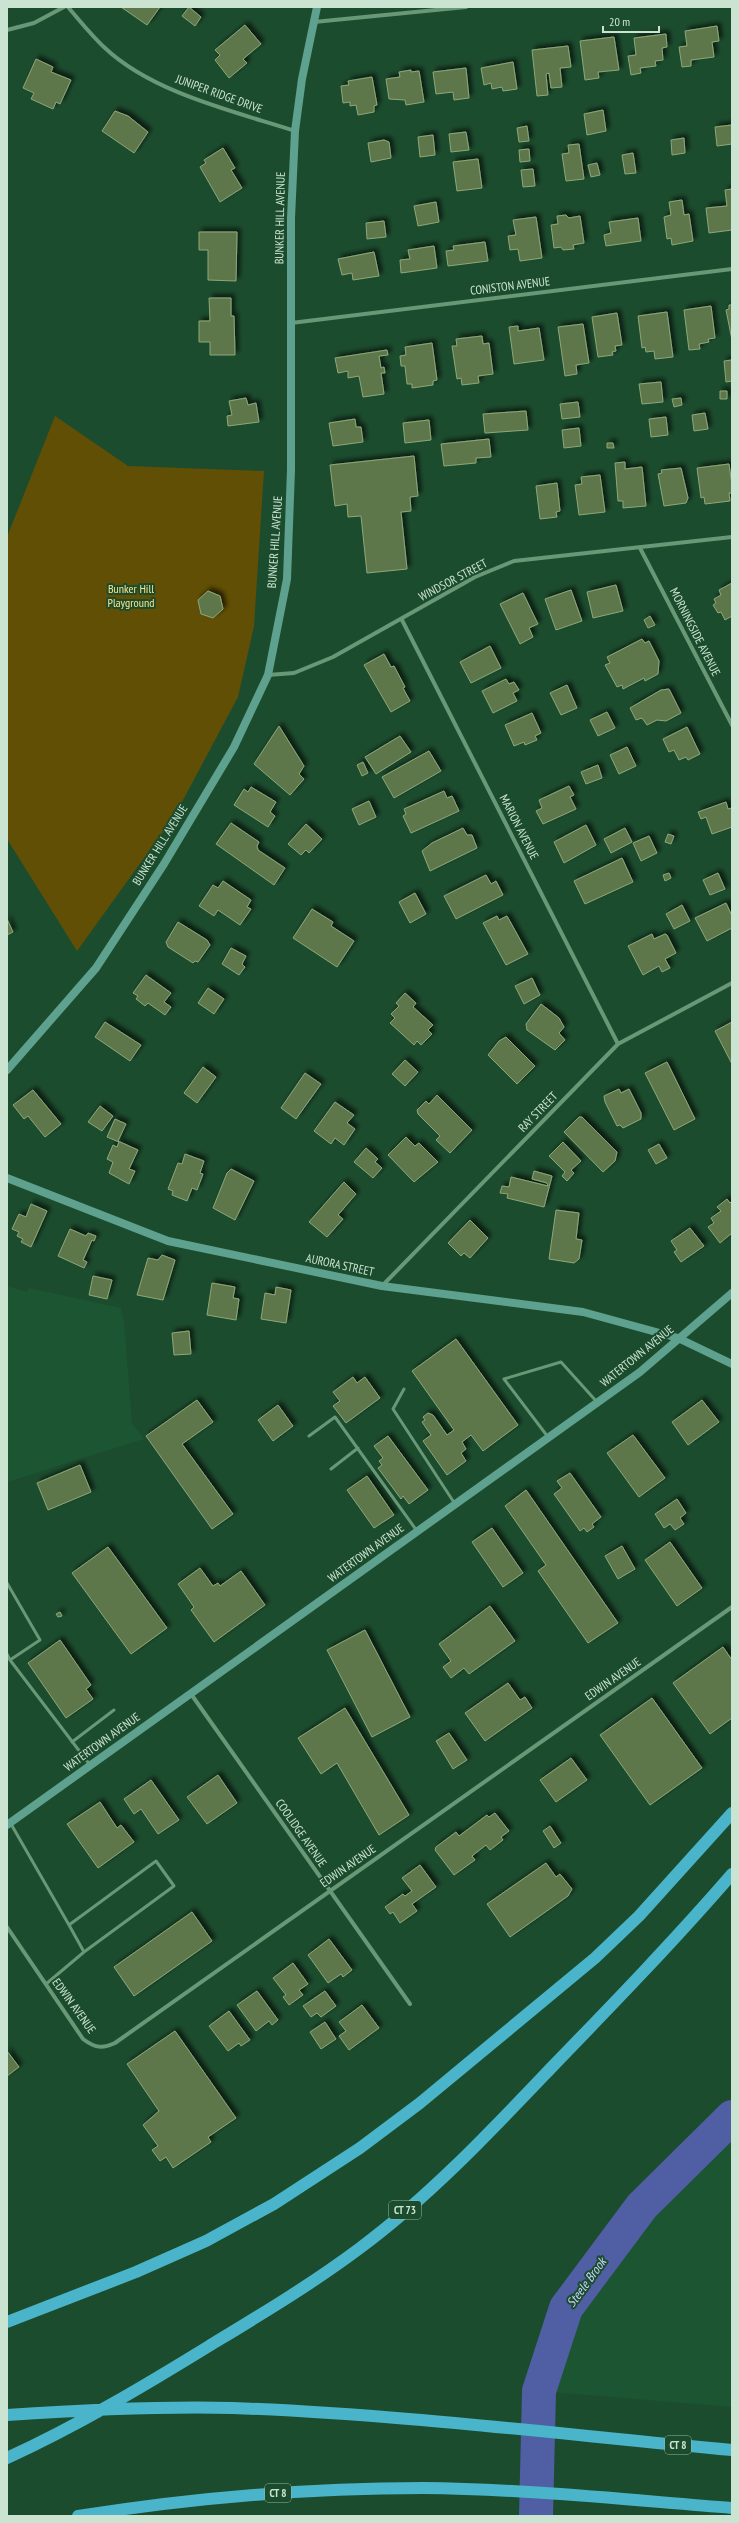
<svg xmlns="http://www.w3.org/2000/svg" width="739" height="2523" font-family="'PT Sans Narrow',sans-serif">
<style>
.built{fill:#1c5532}
.green{fill:#614f05}
.lines{fill:none;stroke-linecap:round;stroke-linejoin:round}
.river{stroke:#505ea3;stroke-width:34}
.building{fill:#5d774b;stroke:#8ca879;filter:url(#shadow)}
.service{stroke:#689876;stroke-width:3}
.minor{stroke:#689876;stroke-width:4}
.secondary{stroke:#5fa18f;stroke-width:8}
.motorway{stroke:#4ab5ca;stroke-width:12}
.labels{text-anchor:middle;stroke-width:4;stroke-linejoin:round;paint-order:stroke}
.shield{fill:#1c4c2e;stroke:#96b6a0;stroke-width:1}
.shield-label{font-size:11px;font-weight:bold;fill:#cbe3d1}
.street-label{font-size:12px;fill:#cbe3d1;stroke:#1c4c2e}
.park-label{font-size:12px;fill:#fde28a;stroke:#1c4c2e}
.water-label{font-size:13px;font-style:italic;fill:#cbd6fe;stroke:#1c4c2e}
</style>
<defs>
<filter id="shadow"><feDropShadow dx="3.5" dy="-3.5" stdDeviation="2" flood-color="#0009"/></filter>
</defs>
<rect width="100%" height="100%" fill="#1c4c2e"/>
<path class="built" d="M7,1286L27,1292L29,1288L121,1308L124,1323L132,1423L144,1439L7,1482Z
M732,2117V2407L539,2391L566,2308L642,2206Z"/>
<path class="green" d="M55,416L128,466L264,471L254,626L238,697L175,815L77,951L7,839V537Z"/>
<g class="lines">
<path class="river" d="M536,2516L539,2391L566,2308L642,2206L732,2117"/>
</g>
<path class="building" d="M121,7H160L147,25Z
M189,7L201,17L195,26L182,16Z
M245,25L261,44L243,59L247,63L229,78L215,60L220,55L215,50Z
M717,26L719,41L712,42L714,57L691,60V66L682,67L679,47L687,46L685,31Z
M666,34L667,47L662,48L663,60L655,61L656,66L640,68L641,73L631,75L628,56L636,55L634,38Z
M614,37L619,70L598,72L599,78L585,80L580,41Z
M568,46L571,67L560,68L562,87L551,88L549,73L546,74L548,95L537,96L532,50Z
M36,59L53,67L51,72L71,80L60,104L56,102L53,109L31,99L34,93L23,88Z
M513,62L517,89L503,91L502,87L492,89L491,83L484,85L481,68Z
M466,68L469,98L454,100L453,92L436,94L433,72Z
M411,70V72L419,71L424,102L406,105L405,100L389,99L386,79L400,77L399,72Z
M372,77L377,105L374,106V112L358,115L356,105L350,106V102L343,103L341,86L349,85L348,81Z
M603,110L606,131L587,135L584,114Z
M115,111L128,116L148,132L134,153L102,131Z
M732,125V144L717,146L715,127Z
M527,126L529,141L519,142L517,128Z
M466,132L469,150L451,152L449,134Z
M433,135L435,155L420,157L418,137Z
M684,138L685,153L672,155L671,140Z
M384,140L389,142L391,158L371,162L368,143Z
M579,144L584,179L566,181L562,154L569,153L568,145Z
M223,148L235,168L231,170L242,188L220,202L200,167L206,163L204,160Z
M529,149L530,161L520,162L519,150Z
M633,153L636,173L625,174L622,155Z
M478,159L482,188L457,191L453,162Z
M597,163L600,175L591,177L588,165Z
M533,169L535,186L523,187L521,170Z
M732,189V230L709,233L706,208L727,206L725,190Z
M682,200L684,215L689,214L693,241L672,245L671,238L667,239L664,217L671,215L669,202Z
M436,202L439,222L418,226L414,206Z
M566,215L569,218L580,216L584,243L573,245L574,249L563,250L561,247L554,248L551,225L558,224L557,216Z
M536,217L542,258L520,261L518,249L510,250L508,236L516,235L513,220Z
M638,218L641,241L606,246L604,235L611,233L609,222Z
M384,221L386,237L367,239L366,223Z
M199,232H237L236,281L208,280V250H199Z
M485,242L488,261L448,266L446,251L454,250L453,246Z
M434,246L437,268L401,273L400,260L410,259L408,250Z
M374,252L379,276L353,280L352,273L342,275L338,259Z
M209,298H231V316H234L235,355H210V342H199V321H210Z
M729,305H732V340L726,310L729,309Z
M711,306L715,338L708,339L709,342L699,344L700,349L689,350L684,310Z
M667,312L673,357L655,359L654,351L646,352L645,347L642,348L638,316Z
M617,313L622,345L615,346L616,351L612,352L613,355L598,357L592,317Z
M583,324L589,363L576,365L577,374L565,376L558,327Z
M518,326V331L539,328L544,360L514,364L509,327Z
M482,336L483,344L489,343L493,374L478,376L479,383L462,385L461,378L457,379L452,346H457L456,339Z
M432,343L437,380L433,381V385L412,388V384H407L405,366H401L400,356L406,355L405,347Z
M387,350L388,355L379,356L381,368L384,367L385,373H381L384,394L363,397L359,376L348,378V371L338,373L335,358Z
M732,360V381L726,382L724,361Z
M661,382L663,402L642,404L639,384Z
M720,391H727V399H720Z
M246,398L248,405L256,403L259,422L228,426L227,416L232,415L229,401Z
M681,398L682,405L674,407L672,399Z
M578,402L580,417L562,419L560,404Z
M526,411L528,430L485,433L483,414Z
M705,413L708,429L694,431L692,415Z
M666,417L668,435L651,437L649,419Z
M355,419L356,427H361L363,442L333,446L329,423Z
M429,420L431,440L405,443L403,423Z
M579,428L581,446L564,448L562,430Z
M489,439L491,457L476,458V463L444,466L441,444Z
M607,443H613L614,448H607Z
M414,456L418,496L410,497L411,511L401,512L407,569L367,573L361,516L348,517L347,504L335,506L330,465Z
M625,462V469L642,467L646,506L623,508V501H618L615,463Z
M729,464L732,485V493H729L730,501L705,504L704,497L701,498L697,468Z
M681,468L688,498L686,503L664,506L658,474L662,473L661,470Z
M600,475L605,512L579,515L575,485L582,484L581,477Z
M557,483L560,511L556,512L557,517L540,519L536,486Z
M732,583V616L725,620L721,612L718,613L713,605L716,603L714,599L721,595L719,590Z
M616,585L623,611L593,618L587,592Z
M571,590L582,621L556,630L545,599Z
M208,591L220,596L223,609L213,618L201,614L198,600Z
M523,593L538,624L529,628L533,637L520,644L500,604Z
M650,616L655,625L648,628L644,620Z
M642,639L645,643L649,641L659,661L658,674L645,681L644,678L623,689L622,685L617,687L605,665L610,663L607,657Z
M490,646L501,668L471,683L460,662Z
M384,654L391,667L394,666L405,687L403,688L410,701L391,712L364,665Z
M506,679L509,684L514,682L519,690L513,693L517,701L493,713L482,691Z
M567,685L577,708L561,715L550,693Z
M669,689L681,713L666,721L657,720L647,725L642,718L636,720L630,708L661,690Z
M607,712L615,728L598,736L590,720Z
M532,713L541,733L535,736L537,740L525,745L524,742L514,746L505,725Z
M279,726L304,766L299,774L304,779L290,795L254,764Z
M687,727L700,754L688,760L686,757L679,760L674,750L669,752L663,739Z
M400,736L411,752L376,774L365,757Z
M627,747L636,766L619,774L610,755Z
M429,751L441,771L394,798L382,777Z
M363,762L368,773L362,776L357,765Z
M598,765L602,778L586,784L581,772Z
M569,786L574,795L570,797L576,809L543,824L536,811L542,808L539,800Z
M251,787L276,802L270,812L275,816L268,827L234,805L244,789L248,792Z
M444,791L447,798L452,796L459,811L411,833L403,816L406,814L404,809Z
M369,801L376,817L359,825L352,809Z
M726,802L728,809L732,808V827L712,834L706,817L701,819L698,812Z
M231,823L259,842L257,846L258,850L285,868L274,885L216,844Z
M306,824L322,839L309,853L306,850L301,855L288,844Z
M586,825L596,845L564,863L554,842Z
M463,828L467,835H472L477,848L430,871L422,851L432,843Z
M625,828L632,842L611,853L604,839Z
M668,834L674,836L671,844L665,842Z
M649,836L657,853L641,861L633,843Z
M622,858L633,882L585,904L574,881Z
M669,873L671,878L665,881L663,875Z
M718,873L725,889L710,895L703,880Z
M486,875L491,884L496,881L503,895L456,919L444,896Z
M223,881L251,900L247,907L251,909L240,925L218,910L214,916L199,906L213,885L218,888Z
M415,893L426,914L410,923L399,902Z
M726,903L732,916V928L707,941L695,918Z
M682,905L690,921L674,929L666,914Z
M312,909L333,922L331,926L354,941L337,967L293,938Z
M497,916L499,920L507,916L528,954L506,965L483,923Z
M7,919L13,932L7,935Z
M178,922L207,940L210,945L198,962L195,961L193,963L168,947L166,942Z
M652,934L654,939L665,934L667,935L676,953L665,959L670,968L662,972L659,966L643,975L628,946Z
M231,948L246,956L242,964L245,967L239,975L222,964Z
M146,975L171,993L164,1002L171,1007L165,1015L148,1003L145,1006L136,999L138,996L133,993Z
M532,978L540,995L524,1004L515,986Z
M208,988L224,999L214,1014L198,1003Z
M405,993L416,1003L413,1007L433,1025L428,1030L432,1034L421,1045L417,1041L414,1045L390,1023L395,1018L391,1014L399,1006L396,1003Z
M541,1004L559,1018L564,1027L559,1033L565,1040L555,1050L527,1030L526,1024Z
M105,1022L141,1045L130,1061L95,1037Z
M732,1022V1064L715,1031Z
M506,1037L535,1066L517,1084L488,1055L499,1041Z
M405,1060L418,1072L405,1086L392,1074Z
M667,1062L695,1119L674,1130L645,1073Z
M203,1067L216,1077L197,1103L184,1093Z
M305,1073L321,1084L296,1119L281,1108Z
M619,1089L621,1093L629,1089L641,1113V1119L623,1128L620,1125L617,1126L605,1102L604,1096Z
M33,1090L61,1124L45,1137L28,1116L24,1119L13,1105Z
M437,1095L472,1130L450,1153L436,1140L440,1136L418,1114L417,1110L426,1101L429,1104Z
M335,1102L354,1115L347,1123L355,1129L344,1145L335,1138L331,1144L314,1131Z
M100,1106L113,1116L102,1131L88,1122Z
M579,1117H582L617,1152L615,1161L603,1172L564,1132Z
M115,1119L126,1124L118,1141L138,1150L129,1169L135,1171L129,1184L109,1173L113,1162L107,1159L113,1145L117,1147L119,1142L107,1137Z
M406,1137L415,1146L419,1143L438,1162L414,1182L388,1155Z
M563,1142L581,1161L571,1170L574,1173L567,1181L562,1176L565,1172L549,1156Z
M659,1144L667,1158L656,1164L648,1150Z
M366,1148L378,1159L375,1162L382,1168L373,1178L354,1162Z
M185,1154L204,1161L200,1173L203,1174L197,1190L192,1188L187,1201L172,1195L173,1191L168,1189L178,1163L182,1164Z
M231,1169L254,1181L235,1220L213,1208L227,1173Z
M534,1171L552,1176L544,1207L507,1198L508,1194L500,1193L502,1186L509,1187L511,1177L548,1186L547,1183L532,1179Z
M344,1182L356,1194L338,1215L343,1219L327,1237L309,1222Z
M727,1199L730,1203L732,1201V1233L720,1243L708,1227L714,1223L711,1218L721,1211L717,1207Z
M31,1204L47,1211L31,1247L21,1242L23,1239L17,1236L19,1232L12,1229L19,1214L26,1217Z
M556,1210L579,1213L576,1239L582,1240L579,1259L574,1263L549,1259Z
M470,1220L488,1238L470,1258L464,1253L461,1256L448,1243Z
M690,1228L704,1246L681,1262L674,1252L677,1250L671,1241Z
M70,1229L86,1236L88,1233L96,1236L94,1241L92,1240L83,1260L87,1262L84,1268L58,1256Z
M162,1255L175,1260L163,1300L137,1295L148,1258L158,1260Z
M93,1276L112,1280L107,1299L89,1295Z
M212,1283L235,1287L233,1298L239,1299L236,1320L207,1315Z
M276,1287L291,1290L286,1323L261,1319L265,1293L275,1295Z
M189,1331L191,1354L174,1355L172,1333Z
M456,1339L518,1425L483,1451L471,1435L462,1442L466,1449L461,1453L466,1461L447,1475L423,1441L431,1435L422,1422L425,1420L423,1417L428,1413L433,1415L447,1435L454,1430L412,1371Z
M353,1377L357,1383L365,1377L380,1398L346,1423L333,1406L340,1401L333,1392Z
M197,1400L213,1422L182,1444L233,1514L212,1529L146,1436Z
M702,1400L719,1422L688,1445L672,1422Z
M278,1405L293,1426L273,1441L258,1420Z
M633,1435L665,1478L639,1497L607,1453Z
M388,1436L428,1490L409,1504L403,1496L401,1499L378,1468L382,1465L379,1461L383,1458L374,1446Z
M80,1465L91,1492L48,1510L37,1483Z
M570,1473L601,1517L592,1524L594,1527L587,1532L584,1528L580,1531L554,1494L562,1488L557,1481Z
M367,1476L394,1515L374,1528L347,1490Z
M526,1490L618,1623L588,1643L538,1571L546,1565L505,1506Z
M677,1499L686,1513L680,1518L684,1524L675,1530L670,1524L664,1528L655,1514Z
M492,1528L523,1573L503,1587L472,1542Z
M670,1542L702,1588L677,1606L645,1560Z
M622,1546L635,1569L618,1579L605,1556Z
M108,1547L167,1628L131,1654L72,1573Z
M200,1568L213,1586L218,1583L220,1586L241,1571L265,1605L214,1642L191,1610L194,1607L178,1584Z
M490,1606L515,1641L469,1674L464,1668L451,1678L443,1667L451,1661L439,1644Z
M60,1612L62,1616L58,1617L56,1614Z
M365,1630L410,1717L372,1737L327,1650Z
M60,1640L91,1685L86,1689L93,1699L66,1718L28,1663Z
M723,1647L732,1660V1718L710,1734L673,1683Z
M508,1683L520,1700L525,1697L532,1708L485,1741L465,1713Z
M652,1698L702,1768L650,1805L600,1735Z
M345,1708L409,1815L379,1835L337,1763L321,1774L298,1738Z
M449,1733L467,1760L453,1769L436,1741Z
M571,1758L587,1780L556,1802L540,1780Z
M218,1775L237,1803L207,1824L187,1797Z
M151,1780L179,1820L158,1834L141,1809L134,1814L124,1799Z
M100,1802L117,1828L121,1825L134,1842L98,1868L67,1824Z
M495,1813L509,1831L501,1837L503,1840L490,1850L486,1845L472,1856L475,1860L454,1875L435,1850L436,1847L456,1832L459,1836L487,1815L489,1817Z
M550,1826L561,1843L554,1848L543,1831Z
M546,1863L556,1877L560,1874L572,1889L568,1896L510,1937L487,1904Z
M420,1865L436,1887L412,1904L417,1911L400,1923L393,1912L390,1914L385,1907L403,1894L405,1896L412,1891L402,1878Z
M192,1912L212,1941L134,1996L114,1967Z
M329,1939L352,1970L343,1977L341,1974L328,1983L308,1955Z
M293,1963L308,1984L299,1990L303,1995L289,2005L283,1997L286,1995L273,1978Z
M257,1991L278,2020L272,2025L269,2021L256,2031L237,2005Z
M325,1991L336,2006L321,2017L317,2013L311,2017L303,2006Z
M362,2005L379,2028L349,2050L339,2036L346,2031L339,2022Z
M229,2011L250,2040L241,2046L239,2043L228,2051L209,2026Z
M325,2022L336,2039L321,2049L310,2032Z
M175,2031L236,2118L208,2137L211,2142L173,2168L166,2157L160,2161L152,2150L158,2146L143,2125L159,2111L127,2064Z
M7,2051L19,2067L7,2076Z"/>
<g class="lines">
<path class="service" d="M404,1389L393,1409L455,1504
M309,1436L335,1417L417,1531
M548,1437L504,1379L561,1362L597,1402
M331,1469L358,1448
M7,1583L40,1640L10,1660L7,1654
M10,1660L90,1765
M72,1742L114,1710
M11,1824L69,1925L156,1861L174,1886L84,1952L46,1984
M69,1925L84,1952"/>
<path class="minor" d="M68,7C80,21 92,36 105,48C153,93 233,111 295,131
M314,22L466,7
M7,30L34,23L64,7
M291,323L732,269
M640,548L732,725
M402,620L618,1044
M268,675L294,673L333,657L475,577L514,561L732,537
M382,1286L618,1044L732,983
M191,1694L410,2004
M7,1927L83,2039C95,2048 102,2049 115,2043L732,1607"/>
<path class="secondary" d="M7,1070L96,968L164,864L234,747L268,675L287,579L291,470V218L295,131L302,79L317,7
M7,1178L168,1241L382,1286L583,1312L678,1338L732,1364
M7,1825L640,1372L732,1293"/>
<path class="motorway" d="M7,2322L136,2272L206,2241L274,2204L360,2148L420,2103L595,1958L639,1916L732,1813
M7,2415C82,2410 158,2406 233,2408C400,2414 566,2435 732,2450
M7,2458C77,2426 144,2386 209,2346C260,2315 312,2284 360,2248C430,2196 491,2131 552,2067C613,2004 674,1941 732,1874
M78,2516C192,2498 307,2488 423,2488C526,2489 629,2500 732,2508"/>
</g>
<g class="labels">
<g class="shield">
<rect x="389" y="2201" width="32" height="18" rx="3"/>
<rect x="665" y="2436" width="26" height="18" rx="3"/>
<rect x="265" y="2484" width="26" height="18" rx="3"/>
</g>
<g class="shield-label">
<text x="405" y="2214">CT 73</text>
<text x="678" y="2449">CT 8</text>
<text x="278" y="2497">CT 8</text>
</g>
<g class="street-label">
<text transform="translate(219 94) rotate(20)" y="4">JUNIPER RIDGE DRIVE</text>
<text transform="translate(280 218) rotate(-89)" y="4">BUNKER HILL AVENUE</text>
<text transform="translate(510 286) rotate(-7)" y="4">CONISTON AVENUE</text>
<text transform="translate(275 542) rotate(-86)" y="4">BUNKER HILL AVENUE</text>
<text transform="translate(453 580) rotate(-28)" y="4">WINDSOR STREET</text>
<text transform="translate(695 632) rotate(63)" y="4">MORNINGSIDE AVENUE</text>
<text transform="translate(519 827) rotate(63)" y="4">MARION AVENUE</text>
<text transform="translate(160 845) rotate(-58)" y="4">BUNKER HILL AVENUE</text>
<text transform="translate(538 1112) rotate(-46)" y="4">RAY STREET</text>
<text transform="translate(340 1265) rotate(12)" y="4">AURORA STREET</text>
<text transform="translate(637 1356) rotate(-39)" y="4">WATERTOWN AVENUE</text>
<text transform="translate(366 1553) rotate(-36)" y="4">WATERTOWN AVENUE</text>
<text transform="translate(613 1679) rotate(-35)" y="4">EDWIN AVENUE</text>
<text transform="translate(102 1742) rotate(-36)" y="4">WATERTOWN AVENUE</text>
<text transform="translate(301 1833) rotate(55)" y="4">COOLIDGE AVENUE</text>
<text transform="translate(348 1866) rotate(-35)" y="4">EDWIN AVENUE</text>
<text transform="translate(74 2006) rotate(54)" y="4">EDWIN AVENUE</text>
</g>
<g class="park-label">
<text x="131" y="593">Bunker Hill<tspan x="131" dy="14">Playground</tspan></text>
</g>
<g class="water-label">
<text transform="translate(586 2282) rotate(-54)" y="5">Steele Brook</text>
</g>
</g>
<rect width="739" height="2523" fill="none" stroke="#cbe3d1" stroke-width="16"/>
<path d="M603 26v6h56v-6" fill="none" stroke="#cbe3d1" stroke-width="2"/>
<text x="609" y="26" font-size="12" fill="#cbe3d1" stroke="#1c4c2e" stroke-width="3" paint-order="stroke">20 m</text>
</svg>
